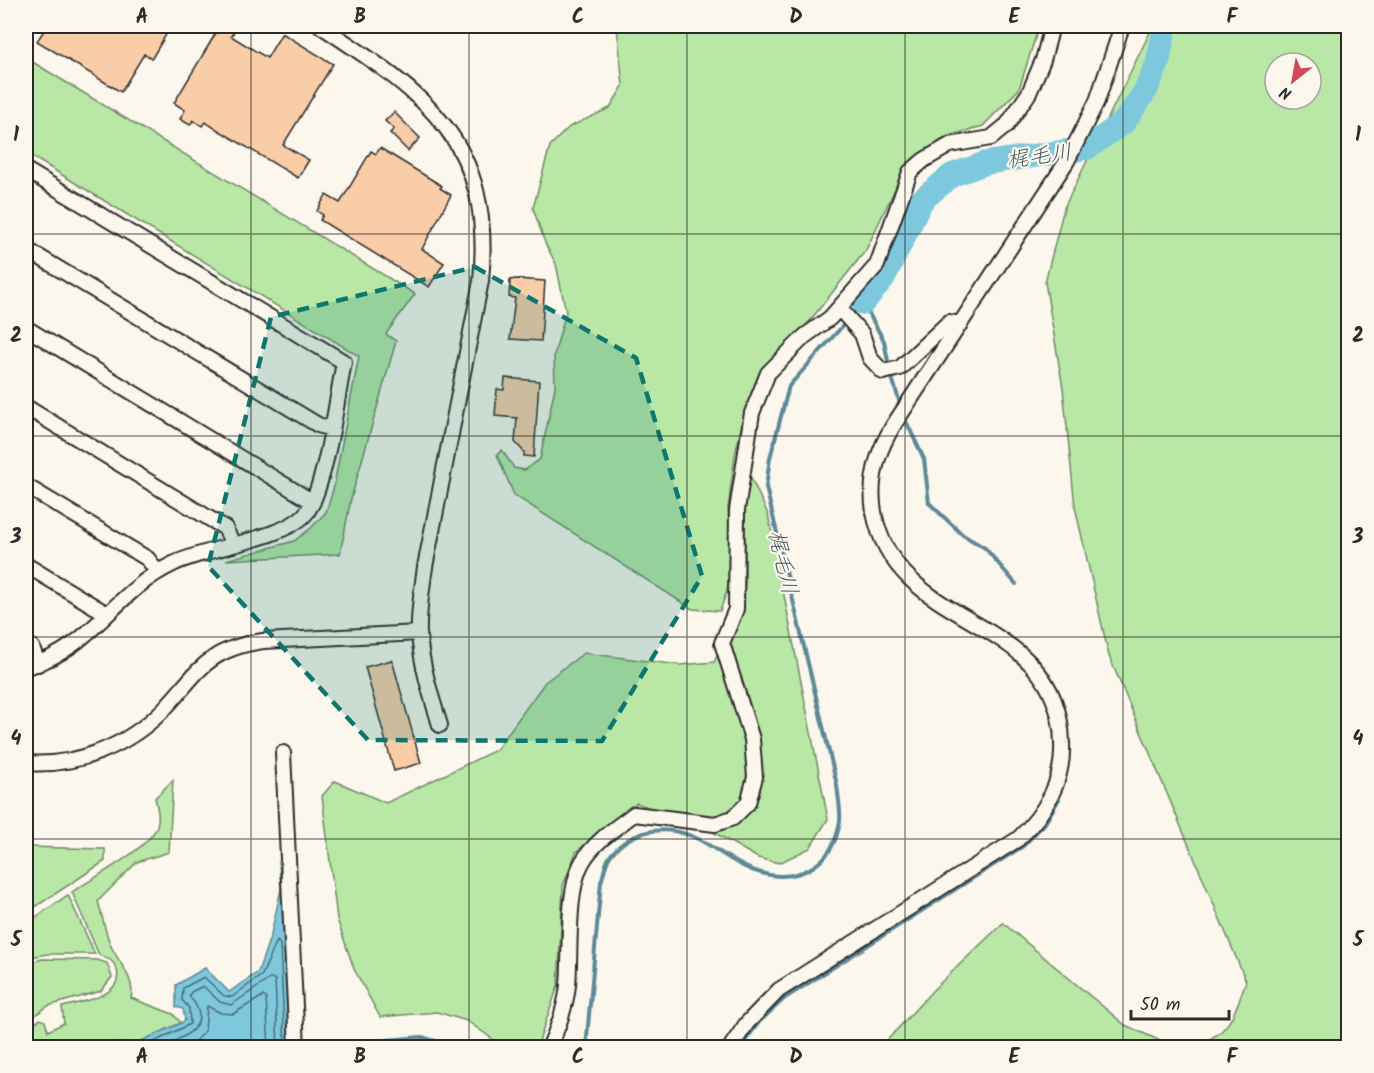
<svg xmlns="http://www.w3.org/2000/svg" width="1374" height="1073" font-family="Kalam,'Klee One',sans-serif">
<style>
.green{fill:#b8e7a6;stroke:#728968;stroke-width:1.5;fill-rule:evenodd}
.water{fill:#7ec8de;stroke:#5d8996;stroke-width:1.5}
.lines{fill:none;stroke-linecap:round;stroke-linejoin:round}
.shore{stroke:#4c6a73;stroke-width:1.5}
.stream{stroke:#5d8996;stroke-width:4}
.river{stroke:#7ec8de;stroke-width:24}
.building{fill:#facda9;stroke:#2b2b2b;stroke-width:1.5}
.minor-casing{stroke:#2b2b2b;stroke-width:18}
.minor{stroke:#fbf7ec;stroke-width:14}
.marked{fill:#0f766e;fill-opacity:0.2;stroke:#0f766e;stroke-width:4.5;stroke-dasharray:12 8;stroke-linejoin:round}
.grid{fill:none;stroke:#2b2b2b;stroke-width:1.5;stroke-opacity:0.55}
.labels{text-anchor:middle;stroke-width:4.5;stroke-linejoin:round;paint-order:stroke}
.water-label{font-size:22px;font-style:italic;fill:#445a61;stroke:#fbf7ec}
.neatline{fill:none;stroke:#2b2b2b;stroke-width:2}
.grid-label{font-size:20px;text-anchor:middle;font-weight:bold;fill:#2b2b2b}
</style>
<rect width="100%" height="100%" fill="#fbf7ec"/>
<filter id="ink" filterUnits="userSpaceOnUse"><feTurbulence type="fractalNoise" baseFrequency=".0167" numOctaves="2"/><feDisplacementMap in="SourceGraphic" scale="12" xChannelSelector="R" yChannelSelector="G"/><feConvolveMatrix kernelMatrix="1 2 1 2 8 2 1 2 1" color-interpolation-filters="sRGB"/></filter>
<g filter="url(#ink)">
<path class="green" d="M617,26H1039L1019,89L983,126L945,137L904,170L866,250L805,327L770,364L745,410L735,455L728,508L731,555L727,591L720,611L692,609L514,495L497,455L502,450L514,468L525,470L540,459L555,387L554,355L566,312L556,264L545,243L533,208L550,146L569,127L610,108L623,86Z
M1153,26H1348V1047H1188C1230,1036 1232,1019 1246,981L1109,656L1075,507L1063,388L1045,282L1064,208ZM1275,63H1311V99H1275Z
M26,58L415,294L386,334L396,341L351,499L340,554L226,560L294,541L311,528L326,512L333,490L359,356L26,153Z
M745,477L751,478L768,514L828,819L810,848L779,863L758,858L706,828L637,803L576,852L563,886L558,986L537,1047H504L467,1021L437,1012L380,1017L354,969L337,919L322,796L335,781L386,803L496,750L545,682L584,653L680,665L714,662L743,602L745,583Z
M173,780L169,852L137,862L98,901C102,915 105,932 111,946C118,962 136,979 131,998L173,1014L181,1023L137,1043L109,1044L105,1048L26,1047V1030L40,1019L45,1021L48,1031L64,1023L62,1007C80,1002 124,997 117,970C115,961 107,958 99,955L72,892C93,878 150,848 157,826C160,816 157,807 155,798Z
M26,847L105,849V861L26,913Z
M68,895L95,954H47L26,958V924Z
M1003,923L1125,1025L1174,1047H881L933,990Z
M42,959L97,960L107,963L112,977L101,991L48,1006L26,1022V964Z"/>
<path class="water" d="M282,845L291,1047L106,1048L109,1044L137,1043L181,1023L185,1020L183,1009L176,1007V985L205,968L229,992L258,972L271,934L281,889L279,863Z"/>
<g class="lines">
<path class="shore" d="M142,1048L190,1024L189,1008L182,1000L183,988L204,977L224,996L232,997L262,975L277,941L280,944L285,1048
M160,1048C183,1037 216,1026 189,996L191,992L203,986L220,1002L231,1005L271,978L275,980L278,1048
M182,1048L195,1041L205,1031L207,1006L221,1013L233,1014L263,996L266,998L269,1048"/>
<path class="stream" d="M891,374L901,407
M904,417L924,459L929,503L963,535L985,548L1016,584
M350,1043L422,1037L457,1048
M586,1048L601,882C604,874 605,863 610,856C632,828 669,823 700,840C717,849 733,863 752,870C794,886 833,868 840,821C841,810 838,796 837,785L766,487L770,458L789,386L863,303L884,341L889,366
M740,1048L759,1022L785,998L1023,846L1045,823L1059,799"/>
<path class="river" d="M863,303L884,277L922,200L952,175L986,163L1087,148L1124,122L1146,90L1158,62L1165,26"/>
</g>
<path class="building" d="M47,26H155L167,33L152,58L144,54L121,92L37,41Z
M220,26H238L231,36L267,58L282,33L333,64L283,145L309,160L298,178L205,122L202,126L193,120L190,125L180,119L185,110L174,103Z
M394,112L420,138L408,151L390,133L394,129L385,121Z
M380,148L442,186L440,188L451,195L422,249L444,263L429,287L320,220L323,215L317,211L326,195L340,203L371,151L376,154Z
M516,279L545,281L541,341L510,339L515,298L509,297L510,280Z
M505,378L539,381L534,457L524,456V452L515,442L517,418L495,416L497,389L504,390Z
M392,660L421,763L394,771L365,667Z"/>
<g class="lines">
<g class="minor-casing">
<path id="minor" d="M321,26C427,96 494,141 481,281L425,567C422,589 418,612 419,633C421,664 431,696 440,725
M26,170L344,362C337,398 326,485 307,512C287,539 207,547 173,564C112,593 93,649 26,667
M26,249L318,425L331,429
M839,308L862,334L870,358L883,372L900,368L949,322L960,324
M26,328L313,502
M26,407L225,528L233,544
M26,486L148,559L157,572
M26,565L107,614
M26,644L32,647L38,664
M283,753L297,1048
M26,763C77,767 128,746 164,709C200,671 205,650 263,641L419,633
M549,1048C558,1028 566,1006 568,985C571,952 566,889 583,861C595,841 616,828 634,814L715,824L733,818L748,803L755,777L752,739L722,643L736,609L737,510L752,413L768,373L805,336L830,318L877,265L910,172L924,160L950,145L991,138L1007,125L1029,93L1043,60L1052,26
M730,1048L747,1023L779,990L1018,839C1045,814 1064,781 1062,743C1059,610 896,634 874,512C869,482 877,452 893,426L1067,161L1097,101L1122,26"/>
</g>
<use href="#minor" class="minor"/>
</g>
</g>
<path class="marked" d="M475,267L636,358L702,576L602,741L368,740L208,566L271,317Z"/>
<path class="grid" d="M251,26V1048M469,26V1048M687,26V1048M905,26V1048M1123,26V1048M26,234H1348M26,436H1348M26,637H1348M26,839H1348"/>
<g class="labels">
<g class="water-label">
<text transform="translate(1039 155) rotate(-8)" y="8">梶毛川</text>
<text transform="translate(784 562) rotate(77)" y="8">梶毛川</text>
</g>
</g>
<rect width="1374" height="1073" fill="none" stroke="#fbf7ec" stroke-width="66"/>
<g transform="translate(1293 81) rotate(211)"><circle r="28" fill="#fbf7ec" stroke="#a8a59f" stroke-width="1.5"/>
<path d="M0-4.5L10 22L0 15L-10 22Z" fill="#d1495b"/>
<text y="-9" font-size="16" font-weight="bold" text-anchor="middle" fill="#2b2b2b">N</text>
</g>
<path d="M1131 1010v9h98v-9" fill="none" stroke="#2b2b2b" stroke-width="3"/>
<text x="1140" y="1010" font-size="18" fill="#2b2b2b" stroke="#fbf7ec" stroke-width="4.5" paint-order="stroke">50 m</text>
<rect x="33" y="33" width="1308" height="1007" class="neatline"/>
<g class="grid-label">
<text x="142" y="23">A</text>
<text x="360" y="23">B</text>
<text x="578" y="23">C</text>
<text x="796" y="23">D</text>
<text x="1014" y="23">E</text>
<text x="1232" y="23">F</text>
<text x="16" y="141">1</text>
<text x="1358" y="141">1</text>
<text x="16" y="342">2</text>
<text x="1358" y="342">2</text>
<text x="16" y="543">3</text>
<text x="1358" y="543">3</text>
<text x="16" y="745">4</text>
<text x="1358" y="745">4</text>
<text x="16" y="946">5</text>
<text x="1358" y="946">5</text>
<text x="142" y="1063">A</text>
<text x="360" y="1063">B</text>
<text x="578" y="1063">C</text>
<text x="796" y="1063">D</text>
<text x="1014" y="1063">E</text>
<text x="1232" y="1063">F</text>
</g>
</svg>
